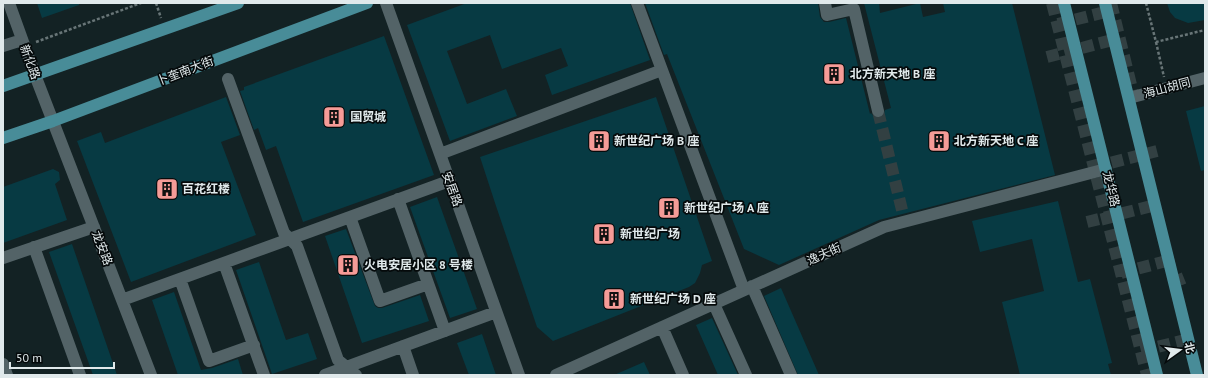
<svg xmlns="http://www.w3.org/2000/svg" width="1208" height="378" font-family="'PT Sans','Noto Sans SC',sans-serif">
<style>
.building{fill:#073a43}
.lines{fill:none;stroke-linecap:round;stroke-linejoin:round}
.minor-tunnel{stroke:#324042;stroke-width:12;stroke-dasharray:12 6;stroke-linecap:butt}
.path{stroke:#687577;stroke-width:2.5;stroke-dasharray:3 2;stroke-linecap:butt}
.minor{stroke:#536367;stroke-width:12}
.major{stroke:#488c98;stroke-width:12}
.labels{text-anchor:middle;stroke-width:3.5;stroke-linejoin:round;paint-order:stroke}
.street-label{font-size:12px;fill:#e0e9eb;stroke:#050a0b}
.poi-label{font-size:12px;font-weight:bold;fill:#e0e9eb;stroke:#050a0b;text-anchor:start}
</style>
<rect width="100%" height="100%" fill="#132224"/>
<path class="building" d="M37,3H79V5L42,18Z
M467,3H630L650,60L552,95L545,75L568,66L561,48L502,69L490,35L447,51L467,104L506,89L517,116L450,141L407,25Z
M645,3H818L820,17L824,22H829L846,18L870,114L871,113L875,118H879L883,116L885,110L891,108L864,3H879L880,13L920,3L923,17L945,12L943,3H1012L1055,175L879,220L779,265L744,249L667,54L664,55Z
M1167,3H1205V20L1188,23L1175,18L1170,12Z
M384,36L434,175L303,222L276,146L266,150L258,128L254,130L240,91L244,90V87Z
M226,97L240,135L221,142L256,235L131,282L77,141L101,132L105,143Z
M656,97L712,261L702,265L700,273L695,283L689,287L553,341L537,327L496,206L480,157Z
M1205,106V170L1201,171L1186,111Z
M53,169L59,172L60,180L55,184L67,220L3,243V187Z
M437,197L477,309L450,318L410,207Z
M1058,201L1078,282L1090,279L1112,363L1108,364L1111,375H1020L1002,302L1044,291L1032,239L980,252L972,221Z
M346,229L375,306L378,308H382L420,295L429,321L362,343L325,236Z
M72,244L117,375H93L49,252Z
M259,262L286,340L308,333L317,359L272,374L236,270Z
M781,288L819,375H798L764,296Z
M174,292L201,370L212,368L238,359L243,375H178L152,300Z
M712,318L738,375H718L696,325Z
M482,334L496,375H469L457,343Z
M644,362L650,375H614Z"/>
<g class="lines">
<path class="minor-tunnel" d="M1052,3L1147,375
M1111,3L1134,97
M1058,24L1113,10
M1047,57L1120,38
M878,111L903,214
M1094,167L1157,151
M1087,222L1160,204
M1121,273L1174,259
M1179,280L1184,278
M1141,351L1193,338"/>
<path class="path" d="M156,3L161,18
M1146,3L1156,42L1205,30
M36,42L141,3
M1156,42L1164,77"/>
<path class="minor" d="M9,3L35,75L151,375
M386,3L519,375
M637,3L744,290
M825,3L827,15L854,9L878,111
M3,46L22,40
M228,79L284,233L297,246L338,360L356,375
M1129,98L1205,78
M440,154L662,70
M398,199L445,331
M350,217L380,301L428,284
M34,247L80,375
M3,258L94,227
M224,263L264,375
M180,279L209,361L254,345
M752,286L791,375
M122,300L449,181
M714,304L746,375
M662,327L683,375
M403,346L413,375
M3,364L7,375
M325,375L496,312
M556,375L884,227L1106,169"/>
<path class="major" d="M1064,3L1157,375
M1105,3L1197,375
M3,86L238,3
M3,138L53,121L367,3"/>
</g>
<defs>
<g id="building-square" transform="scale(1.15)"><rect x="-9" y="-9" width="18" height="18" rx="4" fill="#f59b97" stroke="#050a0b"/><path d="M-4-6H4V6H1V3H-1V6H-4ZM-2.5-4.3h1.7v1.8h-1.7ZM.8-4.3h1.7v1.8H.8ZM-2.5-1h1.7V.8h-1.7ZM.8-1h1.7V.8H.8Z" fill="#111"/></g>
</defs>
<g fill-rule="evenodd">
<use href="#building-square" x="834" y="74"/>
<use href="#building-square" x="334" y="117"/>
<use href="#building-square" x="599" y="141"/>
<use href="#building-square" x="939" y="141"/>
<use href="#building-square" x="167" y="189"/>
<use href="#building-square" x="669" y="208"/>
<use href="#building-square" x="604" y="234"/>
<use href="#building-square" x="348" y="265"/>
<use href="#building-square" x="614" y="299"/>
</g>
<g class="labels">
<g class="street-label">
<text transform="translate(30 62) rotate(70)" y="4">新化路</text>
<text transform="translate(185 71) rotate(-21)" y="4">卜奎南大街</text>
<text transform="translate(1167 88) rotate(-15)" y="4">海山胡同</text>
<text transform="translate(452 189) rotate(70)" y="4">安居路</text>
<text transform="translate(1111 189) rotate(76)" y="4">龙华路</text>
<text transform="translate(102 248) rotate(69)" y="4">龙安路</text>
<text transform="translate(824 254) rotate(-24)" y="4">逸夫街</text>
</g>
<g class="poi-label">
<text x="850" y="78">北方新天地 B 座</text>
<text x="350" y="121">国贸城</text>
<text x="614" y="145">新世纪广场 B 座</text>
<text x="954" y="145">北方新天地 C 座</text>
<text x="182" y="193">百花红楼</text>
<text x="684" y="212">新世纪广场 A 座</text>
<text x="620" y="238">新世纪广场</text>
<text x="364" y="269">火电安居小区 8 号楼</text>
<text x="630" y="303">新世纪广场 D 座</text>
</g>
</g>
<rect width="1208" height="378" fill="none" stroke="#e0e9eb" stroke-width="8"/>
<g transform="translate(1180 350) rotate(76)" stroke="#050a0b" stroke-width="3" paint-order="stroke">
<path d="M0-3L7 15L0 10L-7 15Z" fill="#e0e9eb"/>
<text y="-6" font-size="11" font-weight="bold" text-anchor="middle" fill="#e0e9eb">北</text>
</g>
<path d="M10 362v6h104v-6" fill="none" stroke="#e0e9eb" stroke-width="2"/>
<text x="16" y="362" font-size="12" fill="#e0e9eb" stroke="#050a0b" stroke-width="3" paint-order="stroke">50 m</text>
</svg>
